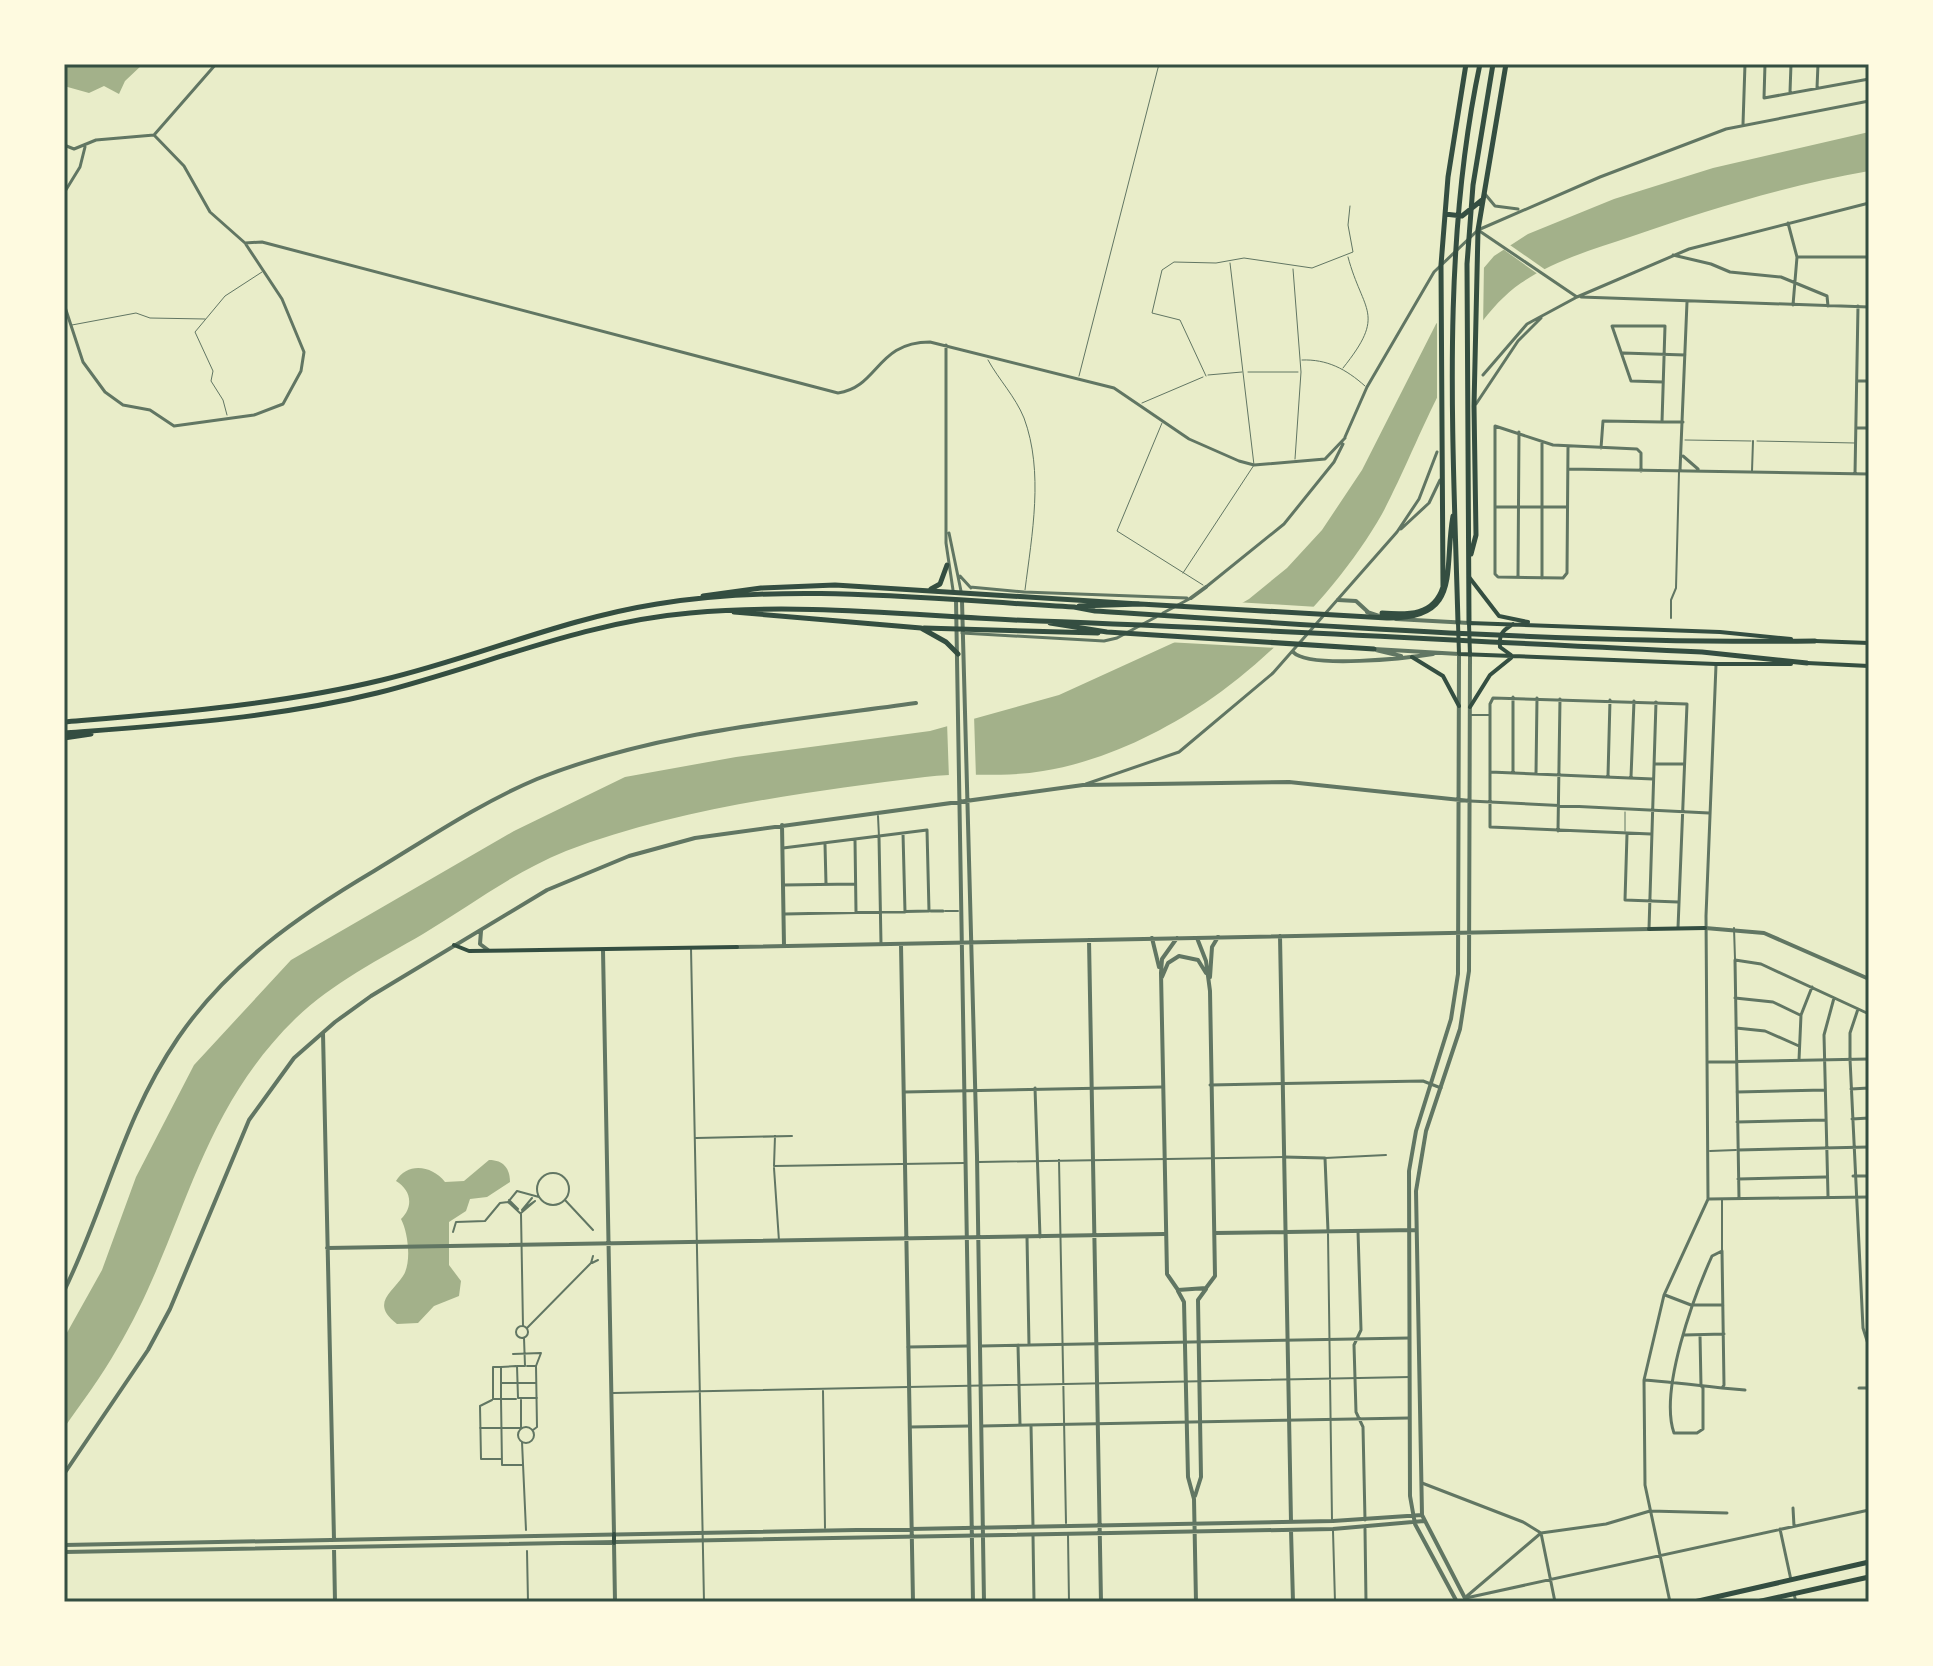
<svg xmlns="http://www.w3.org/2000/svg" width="1933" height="1666" font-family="'Source Sans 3',sans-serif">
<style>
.water{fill:#a3b18a}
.pier{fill:#e9edc9}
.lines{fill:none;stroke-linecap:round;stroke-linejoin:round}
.service{stroke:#617663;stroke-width:1}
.pedestrian{stroke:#617663;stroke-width:2}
.minor{stroke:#617663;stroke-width:3}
.tertiary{stroke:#617663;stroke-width:4}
.secondary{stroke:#344e41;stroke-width:4}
.primary{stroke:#344e41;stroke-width:5}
.trunk{stroke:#344e41;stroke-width:5}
.neatline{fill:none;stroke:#344e41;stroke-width:3}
</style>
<rect width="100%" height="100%" fill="#e9edc9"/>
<path class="water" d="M64,64H143L125,81L119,94L104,86L89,93L64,86Z
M1869,132V171C1788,185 1707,210 1630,237C1594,249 1553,261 1521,283C1456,328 1419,446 1382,514C1343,583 1271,659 1205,703C1157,735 1100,762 1043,771C1004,778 963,772 925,777C806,792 679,808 566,851C514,872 471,905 423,934C380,959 331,984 295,1019C194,1118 185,1235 117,1349C102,1376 82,1402 64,1428V1338L102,1270L136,1177L194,1065L291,960L514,831L625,777L736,757L930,731L1059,695L1173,643L1249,599L1287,568L1322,530L1362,470L1436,324L1494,256L1528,234L1614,199L1713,168Z
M489,1160C504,1160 510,1169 510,1182L487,1197L470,1199L466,1211L449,1222V1265L461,1281L459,1296L434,1306L418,1323L397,1324C370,1303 392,1293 403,1276C412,1263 408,1232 401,1219C414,1206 411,1190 396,1181C407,1162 432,1165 445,1182L464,1181Z"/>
<path class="pier" d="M1507,243L1550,273L1542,277L1500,247Z
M1484,262L1483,331L1437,407V316Z
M1235,602L1318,607L1278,648L1166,642Z
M974,715L976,778L949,779L947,722Z"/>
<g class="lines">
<path class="service" d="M1293,269L1301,372L1295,459
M72,325L136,313L150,318L205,319
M988,360C999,380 1015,396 1024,418C1044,472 1032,534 1025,590
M1302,360C1327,359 1346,369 1365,386
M1343,368C1387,313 1363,313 1348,257
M1248,372H1298
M1208,375L1242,372
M1079,376L1159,64
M1206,376L1180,320L1152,313L1162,270L1174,262L1216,263L1244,258L1312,268L1353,252L1348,225L1350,206
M1142,403L1203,377
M227,415L223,400L211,381L213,371L195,332L225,296L262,272
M1162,423L1117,531L1203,585
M1685,440L1751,441
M1757,441L1855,443
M1183,573L1254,465L1230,263
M1625,812V831"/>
<path class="pedestrian" d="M1752,471L1753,441
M1671,618V600L1676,588L1679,472
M1471,715H1489
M878,816L879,837
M945,911H958
M1734,928L1735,959
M691,948L704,1602
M775,1136L774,1166L964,1163
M696,1138L792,1136
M1710,1151L1736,1150
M1325,1158L1386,1155
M1059,1160L1066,1523
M979,1162L1284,1157
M774,1168L779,1241
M537 1189a16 16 0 1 1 32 0a16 16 0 1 1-32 0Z
M509,1200L518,1209
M565,1200L593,1230
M1722,1200V1250
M508,1202L521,1214L523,1326
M522,1210L532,1198
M521,1213L535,1201L523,1209
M453,1232L456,1222L485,1221L500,1203L508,1202L517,1191L539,1197
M1328,1234L1332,1520
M592,1263L598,1260
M516 1332a6 6 0 1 1 12 0a6 6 0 1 1-12 0Z
M527,1328L591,1263L593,1256
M524,1338L525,1366H517L518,1398H537
M513,1354L541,1353L536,1366
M516,1366L501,1367V1399H516
M527,1366H536L537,1427L533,1430
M501,1367H493V1399H501L502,1465H522
M502,1383H536
M823,1391L825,1528
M613,1393L1410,1377
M492,1400L480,1406L481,1459H502
M518 1435a8 8 0 1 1 16 0a8 8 0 1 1-16 0Z
M480,1428H521V1400
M522,1442L526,1530
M1333,1531L1335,1602
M1068,1535L1069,1602
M527,1551L528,1602"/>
<path class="minor" d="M1765,64L1764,98L1869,79
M1817,88L1818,64
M1790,92L1791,64
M1743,124L1745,64
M154,135L216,64
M64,145L74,149L96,140L154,135
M64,193L80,167L85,147
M1485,194L1495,206L1518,209
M1788,223L1797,257L1793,305
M1478,230L1577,297
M245,243L262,242L838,393C879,387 876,342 930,342L1114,388L1189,439L1239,461L1254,465L1325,459L1345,438
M1673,255L1711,264L1730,272L1781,277L1827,296L1828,306
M1797,257H1869
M1581,297L1869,307
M64,304L83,362L105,392L123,405L150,410L174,426L254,415L283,404L301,371L304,352L282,299L245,243L210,212L184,166L154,135
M946,345V543L953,590
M1623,353L1685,355
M1483,375L1527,324L1577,297L1689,249L1869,203
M1857,381H1869
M1476,404L1518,341L1541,318
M1662,422H1683
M1857,428H1869
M1345,437L1367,387L1434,272L1478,230L1600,177L1726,129L1869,101
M1568,447L1567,573L1563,578L1498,577L1495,574V426L1553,445L1637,449L1641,453V471
M1601,448L1603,421L1662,422L1665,326H1612L1631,381L1663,382
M1683,456L1698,469
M1568,469L1869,474
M1680,470L1687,302
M1855,474L1858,306
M1495,507H1567
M1401,529L1429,503L1440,480
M949,533L961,591
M960,576L971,588
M1518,576L1519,432
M1542,578V443
M970,587L1024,592L1187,598
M1206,587L1284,524L1334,462L1343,444
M1163,613L1191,598
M962,633L1104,641L1117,638L1156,617
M1513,697V773
M1654,764H1684
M1490,772L1653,779
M1536,774L1537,698
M1608,776L1610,700
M1631,777L1634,701
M1086,784L1179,752L1273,673L1397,532L1419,499L1437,452
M1470,801L1709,813
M1558,831L1560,699
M903,833L905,912
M1627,834L1625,900L1678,902
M1651,834L1490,827V704L1493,698L1687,704L1678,928
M879,837L881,944
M855,840L856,912
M825,844L826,884
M783,848L927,830L929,911L785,914
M783,885L855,884
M931,911H943
M1649,929L1656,702
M1735,998L1773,1002L1800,1015
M1858,1009L1850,1033V1059L1863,1328L1869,1347
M1736,1028L1765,1031L1799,1046
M1799,1060L1801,1015L1812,987
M1709,1062L1869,1059
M1210,1085L1423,1081L1441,1088
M1035,1088L1040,1237
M1851,1089L1869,1088
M904,1092L1162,1087
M1737,1092L1825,1090
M1852,1119L1869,1118
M1737,1122L1825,1120
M1738,1150L1869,1147
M1284,1157L1325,1158L1328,1231
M1853,1176H1869
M1738,1179L1826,1177
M1828,1196L1824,1035L1834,998
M1739,1198L1735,960L1761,964L1869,1014
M1709,1199L1869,1197
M1358,1231L1361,1330L1354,1345L1356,1412L1363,1427L1365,1520
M1027,1237L1029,1345
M1665,1295L1691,1305H1723
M1684,1335L1724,1334
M1018,1345L1020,1425
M981,1346L1409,1338
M908,1347L967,1346
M1644,1380C1670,1382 1696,1385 1722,1388L1724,1385L1722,1251L1712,1256C1694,1296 1659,1390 1674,1433H1697L1703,1429V1388L1701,1386L1700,1335
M1722,1388L1745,1390
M1859,1388H1869
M1031,1425L1033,1526
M982,1426L1409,1418
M910,1427L969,1426
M1422,1483L1523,1522L1541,1533L1555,1602
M1793,1508L1794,1526
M1365,1529L1366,1602
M1780,1529L1791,1580
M1033,1535L1034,1602
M1794,1594L1796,1602
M1467,1596L1541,1533L1606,1524L1650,1511L1727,1513
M1466,1598L1869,1510
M1670,1602L1645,1485L1644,1380L1664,1295L1708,1199L1706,916L1716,665"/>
<path class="tertiary" d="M1191,598L1206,587
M956,600L973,1602
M1338,600L1356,601L1368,612
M962,601L977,1156L984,1602
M1367,612L1379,616
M1396,619L1469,623
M1374,649L1459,654L1458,974L1451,1019L1416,1131L1409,1171L1410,1496L1415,1524L1457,1602
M1376,650L1401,656
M1293,652C1309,669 1408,658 1433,654
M782,825L784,946
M1705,928L1764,933L1869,979
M481,931L480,944L488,950
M1280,936L1291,1522
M1152,938L1159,967
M1177,938L1162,959L1161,973L1167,1274L1178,1290L1206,1288L1215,1276L1210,991L1206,961L1197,938
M1089,940L1101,1602
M901,945L913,1602
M737,947L1649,929
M603,950L614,1534
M1162,977L1168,963L1179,956L1198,960L1206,973
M1210,977L1212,947L1218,937
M323,1033L334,1540
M1215,1233L1416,1230
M327,1248L1164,1234
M64,1291C106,1206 122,1120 178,1038C228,965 298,916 374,871C427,839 480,803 537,779C657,731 789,721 916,703
M1178,1291L1184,1302L1188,1477L1194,1499L1196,1602
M64,1474L148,1350L170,1309L249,1120L294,1058L335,1022L371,996L547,890L629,856L695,838L1083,785L1289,782L1470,801
M1195,1496L1201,1477L1198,1300L1206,1289
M1291,1530L1293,1602
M614,1543L615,1602
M64,1545L1333,1521L1422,1515
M334,1548L335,1602
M64,1552L1333,1529L1424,1521
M1467,1602L1422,1515L1416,1191L1426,1131L1460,1029L1469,971L1470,655"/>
<path class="secondary" d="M1469,577L1499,616L1528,622
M1458,623L1459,654L1716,664H1791
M1815,641L1869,643
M1470,655L1469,623L1720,632L1791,639
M1511,655L1500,647C1499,634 1502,631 1513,624
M1412,657L1443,676L1459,706
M1807,663L1869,666
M1470,707L1490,675L1511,658
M1649,929L1705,928
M454,945L469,951L737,947
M614,1534V1543"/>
<path class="primary" d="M1694,1602L1869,1562
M1757,1602L1869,1577"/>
<path class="trunk" d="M1445,214L1462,216L1482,200
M1471,554L1476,535L1474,406L1478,230L1506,64
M931,589L940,584L947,565
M703,596L761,588L835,585L1139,604
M1079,606L1140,604L1387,618C1463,619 1443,571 1453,516
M734,612L921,628L946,642L958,654
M1382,613C1408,615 1434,616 1443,587L1441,265L1448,177L1466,64
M1050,623L1107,632L1374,649
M1458,623C1453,437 1441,247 1480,64
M1469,623L1467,264L1473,185L1493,64
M924,628L1098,633
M64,722C171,713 278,705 382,680C475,658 562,619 657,604C793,582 937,600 1074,607L1095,611C1334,627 1576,644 1815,641
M64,733C169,725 275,718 377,693C481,667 582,622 690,613C806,602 923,617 1039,621C1260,629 1481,642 1702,652L1807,663
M64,738L91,734"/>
</g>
<rect width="1933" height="1666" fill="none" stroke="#fefae0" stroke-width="132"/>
<rect x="66" y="66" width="1801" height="1534" class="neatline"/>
</svg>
